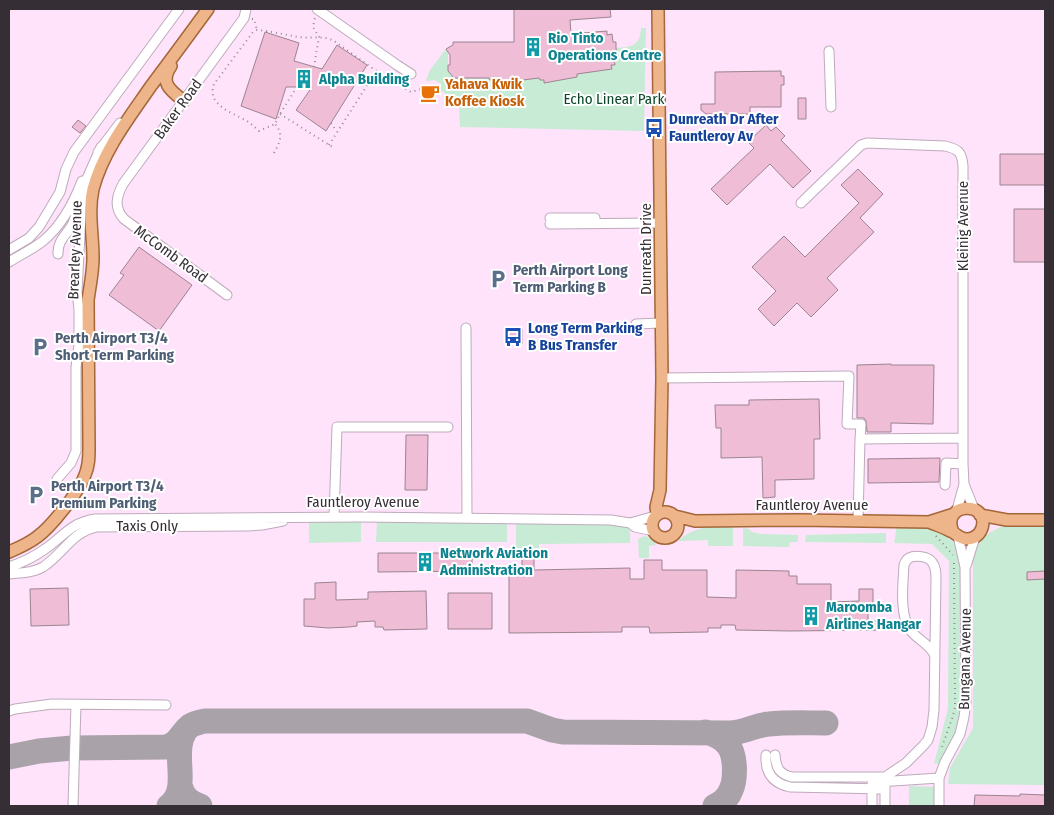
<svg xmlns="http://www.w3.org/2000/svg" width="1054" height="815" font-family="'Fira Sans Condensed',sans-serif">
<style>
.built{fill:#fee3fb}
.green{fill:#c7ebd4}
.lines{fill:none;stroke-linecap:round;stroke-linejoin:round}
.taxiway{stroke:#aaa2a9;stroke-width:25}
.building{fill:#efbdd6;stroke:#9c8490}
.minor-casing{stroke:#beaabb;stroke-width:11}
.major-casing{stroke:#a56638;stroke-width:14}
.path{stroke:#948b92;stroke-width:2;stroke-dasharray:1 4;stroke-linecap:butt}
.minor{stroke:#fff;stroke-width:9}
.major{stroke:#edb589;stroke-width:11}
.labels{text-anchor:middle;stroke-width:4;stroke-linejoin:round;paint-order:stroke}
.culture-label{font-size:15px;font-weight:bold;fill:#0d838f;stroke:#fff;text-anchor:start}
.food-label{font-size:15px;font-weight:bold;fill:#c56008;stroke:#fff;text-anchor:start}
.park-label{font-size:15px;fill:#0b472b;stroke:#fff}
.street-label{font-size:15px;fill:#362e35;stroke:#fff}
.transit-label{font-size:15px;font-weight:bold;fill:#164399;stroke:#fff;text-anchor:start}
.service-label{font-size:15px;font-weight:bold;fill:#4e5e75;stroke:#fff;text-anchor:start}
</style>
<rect width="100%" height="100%" fill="#fff6fd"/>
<path class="built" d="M9,9H1045V806H9Z"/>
<path class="green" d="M641,28H646L644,131L460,127L459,101L444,102L446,96L444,92L440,91L441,84L435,80L427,81L426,80L430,70L446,49L448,53V71L454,78H489L491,80H499V77H501L503,81L511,80L513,77L515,81L528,79L538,69L539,80H544L545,83L554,81V78L611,69V65L615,64L614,58L617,57L616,48C632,47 640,46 641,28Z
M309,517H361V542L309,543Z
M377,521L507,522V542H376Z
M516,522L621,524C632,527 630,533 630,543L539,544V557H516Z
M1004,525H1045V785L948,784L950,768L973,728V557C980,537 985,535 1004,525Z
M897,526C917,527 944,526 956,546C958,550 959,556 961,561L962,703L958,727L951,743L940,763L934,764L948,708L949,561L932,544L894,543Z
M708,527H733V546H708V540L678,541C686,533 697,529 708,527Z
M743,528L749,529L752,532L761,534L798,535V542H790L789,547L743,546Z
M886,533V543L805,542L806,535Z
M644,536C650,537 654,539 656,545L649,546V558H639L638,539Z
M909,786L935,787L934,806H909Z"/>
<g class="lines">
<path class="taxiway" d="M705,732C714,734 722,737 728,745C736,755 736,779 731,790C728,798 722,803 715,806
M9,757L39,751L72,748L166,747C180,743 180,734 190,726C195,723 200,722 205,721H527L552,730L563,732L730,733C746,732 755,725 769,724C788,722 807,723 826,723
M180,785C183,797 189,802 200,806
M169,806C189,791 175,762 181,741C181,738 183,736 184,733"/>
</g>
<path class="building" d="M514,9H610L611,17L570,20L571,34L607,31V35L612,34L613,42H616V48L617,57L614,58L615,65H611L612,69L577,74V77L544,83V80H540L539,78L515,81L514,79L503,81L502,79L490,80L489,78H454L448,71V65H450V55L446,49L453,45V42H514Z
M265,32L299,43L294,61L322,69L337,45L367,65L326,131L296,110L312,87H286L276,119L241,106Z
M781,71V76H784V85H781V107H750V114H706L701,110V104H715V72Z
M798,98H806V119H798Z
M78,120L86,126L80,133L72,127Z
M766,125L771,131L776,127L785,136L781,140L811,171L793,188L770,164L727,205L711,189L754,148L748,142Z
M1000,154H1045V185H1000Z
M858,169L883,194L860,218L874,232L827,278L838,290L811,317L797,303L774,326L758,309L776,291L752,267L784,236L805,257L859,203L841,185Z
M1014,209H1045V262H1014Z
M139,247L192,285L159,331L109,295L124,275L120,273Z
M522,329V344H505V330Z
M891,364V365H934L933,424L891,423V432H867L866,421L864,418H857V365Z
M819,399L820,439H814V479L775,480V497L763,498L762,457L721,458V428H716L715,405H749V400Z
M406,435H428L427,490H405Z
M940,458L939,482L868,483V459Z
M378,553H472V571L378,572Z
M522,557H534V570L630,568V579H644V560H662V570H707V597L736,598V570L789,571V576H797V584H831V602L859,601V589H873V606H868V621H880L881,630L790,631L736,630L735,625H721V628H708V632L650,633L649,627H622V632L509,633V570H522Z
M1045,571V579L1027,580V572Z
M336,582V600L368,599V592L426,591L427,629L384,630L383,627H375V621L357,622V626L349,627L328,628L304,626V599H315V583Z
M68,588L69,625L31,626L30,589Z
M448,593H492V629H448Z
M1020,794L1045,795V806H974L975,795L1020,796Z"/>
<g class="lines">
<g class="minor-casing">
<path id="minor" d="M317,9L397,65L411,74
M829,51L831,107
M98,152L120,123
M801,203L861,145L867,143L945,146C958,149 962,152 963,166V464L964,484L974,509
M550,218H595
M550,224L661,223
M9,250L29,238L39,227L60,192L66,169L74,152L179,9
M58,254C57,235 76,231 76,210
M9,262C20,255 33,249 43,241C61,226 74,202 82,181
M227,295L124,219C114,208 116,197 123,184L244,18L246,9
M636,324L661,323
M466,328L467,518
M662,378L849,376L847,424H861L860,439L963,438
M57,479L71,463L76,451V367L79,345V309L77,292L82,196L85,183L101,147
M945,485L946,463L963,464
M957,510L964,484
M334,517L337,427H448
M858,520L860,439
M630,523L655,516
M966,566L975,537
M9,567C21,563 34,557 45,549C64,536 70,523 95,519L361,517L611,520L630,523L635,527L653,531
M9,574C20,573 33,573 43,567C63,554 72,532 96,527L247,526L262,525L283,521
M9,711L15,709L52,704L166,705
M766,755C765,772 772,783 790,787L885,789
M775,755C776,768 779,774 792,777H885L906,763L923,746L928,740L932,727L934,710L936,579C936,573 936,567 932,562C928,556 915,555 909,558C906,560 905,562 904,565C903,583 899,617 911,631C918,640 931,645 935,656
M878,782L939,778
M73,806L76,704
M872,806V784
M885,806V785
M939,806V778L945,762L960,734L964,717L966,701L965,567L958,536"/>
</g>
<g class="major-casing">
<path id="major" d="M171,66C159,83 171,91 184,101
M652 525a13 13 0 1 1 26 0a13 13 0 1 1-26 0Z
M657,514L656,507L660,490L662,378L658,9
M980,515L1007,520H1045
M675,516L695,521L800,520L929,522L954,514
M929,522C936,525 943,527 950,531C954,532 956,535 960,537C969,542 979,537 982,528C990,500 940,502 953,532
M9,552C18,548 28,544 37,537C51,527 79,492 85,475C89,466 89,457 89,448L88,300C90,286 93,272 93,258C93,235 88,212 93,189C103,151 129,118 151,86C170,61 189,35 208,9"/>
</g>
<path class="path" d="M252,19H254L257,30
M314,67L319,37L313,27L315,17
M297,87L280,114L275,124L259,131C255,127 251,124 247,121C233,113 206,105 214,84L253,32L257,30C271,31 285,35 299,37C312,39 323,35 334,41L375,70L411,92L421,89
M280,114L334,148
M331,123L336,131
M329,145L373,76L375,70
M274,153C280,142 284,134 275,124
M936,536L953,555
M942,747L953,716L955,707L954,562"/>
<use href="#minor" class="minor"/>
<use href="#major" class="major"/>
</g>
<defs>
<g id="building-bare" transform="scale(1.5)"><path d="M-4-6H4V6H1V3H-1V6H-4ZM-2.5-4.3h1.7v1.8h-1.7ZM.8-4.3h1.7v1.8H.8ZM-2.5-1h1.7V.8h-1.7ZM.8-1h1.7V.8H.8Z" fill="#0f9aa8" stroke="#fff" stroke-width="2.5" paint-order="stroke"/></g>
<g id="cafe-bare" transform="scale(1.5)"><path d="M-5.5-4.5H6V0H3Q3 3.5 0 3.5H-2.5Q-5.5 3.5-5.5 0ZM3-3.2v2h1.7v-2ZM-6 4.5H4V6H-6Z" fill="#e8710a" stroke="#fff" stroke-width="2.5" paint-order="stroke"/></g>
<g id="bus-bare" transform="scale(1.5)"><path d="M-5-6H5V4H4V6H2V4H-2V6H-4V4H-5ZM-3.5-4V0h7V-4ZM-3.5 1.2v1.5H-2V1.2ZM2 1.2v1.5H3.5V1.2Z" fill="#1a4fb4" stroke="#fff" stroke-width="2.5" paint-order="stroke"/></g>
<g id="parking-bare" transform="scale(1.5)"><path d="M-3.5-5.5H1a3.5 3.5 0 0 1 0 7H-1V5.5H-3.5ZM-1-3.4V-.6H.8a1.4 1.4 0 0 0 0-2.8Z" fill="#5c6f8a" stroke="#fff" stroke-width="2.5" paint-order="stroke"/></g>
</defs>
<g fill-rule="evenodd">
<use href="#building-bare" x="533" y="47"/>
<use href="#building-bare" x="304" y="79"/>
<use href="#cafe-bare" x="430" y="93"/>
<use href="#bus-bare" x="654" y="128"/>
<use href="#parking-bare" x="498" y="279"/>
<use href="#bus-bare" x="513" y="337"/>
<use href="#parking-bare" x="40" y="347"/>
<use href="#parking-bare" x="36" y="495"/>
<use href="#building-bare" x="425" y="562"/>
<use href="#building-bare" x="811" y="616"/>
</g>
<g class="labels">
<g class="culture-label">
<text x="548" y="43">Rio Tinto<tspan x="548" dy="17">Operations Centre</tspan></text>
<text x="319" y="84">Alpha Building</text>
<text x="440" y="558">Network Aviation<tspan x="440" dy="17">Administration</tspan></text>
<text x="826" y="612">Maroomba<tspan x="826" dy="17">Airlines Hangar</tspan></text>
</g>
<g class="food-label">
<text x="445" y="89">Yahava Kwik<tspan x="445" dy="17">Koffee Kiosk</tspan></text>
</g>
<g class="park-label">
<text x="614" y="104">Echo Linear Park</text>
</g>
<g class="street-label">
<text transform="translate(178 109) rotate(-54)" y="5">Baker Road</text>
<text transform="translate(963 226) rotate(-90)" y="5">Kleinig Avenue</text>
<text transform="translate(646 249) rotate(-90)" y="5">Dunreath Drive</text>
<text transform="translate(75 250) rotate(-88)" y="5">Brearley Avenue</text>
<text transform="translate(171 254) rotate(36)" y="5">McComb Road</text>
<text x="363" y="507">Fauntleroy Avenue</text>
<text x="812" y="510">Fauntleroy Avenue</text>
<text x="147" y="531">Taxis Only</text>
<text transform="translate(965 659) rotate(-89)" y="5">Bungana Avenue</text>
</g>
<g class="transit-label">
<text x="669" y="124">Dunreath Dr After<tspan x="669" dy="17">Fauntleroy Av</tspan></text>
<text x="528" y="333">Long Term Parking<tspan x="528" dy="17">B Bus Transfer</tspan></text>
</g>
<g class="service-label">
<text x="513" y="275">Perth Airport Long<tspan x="513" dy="17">Term Parking B</tspan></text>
<text x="55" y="343">Perth Airport T3/4<tspan x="55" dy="17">Short Term Parking</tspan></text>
<text x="51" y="491">Perth Airport T3/4<tspan x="51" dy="17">Premium Parking</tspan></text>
</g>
</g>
<rect width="1054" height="815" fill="none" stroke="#362e35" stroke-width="20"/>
</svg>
